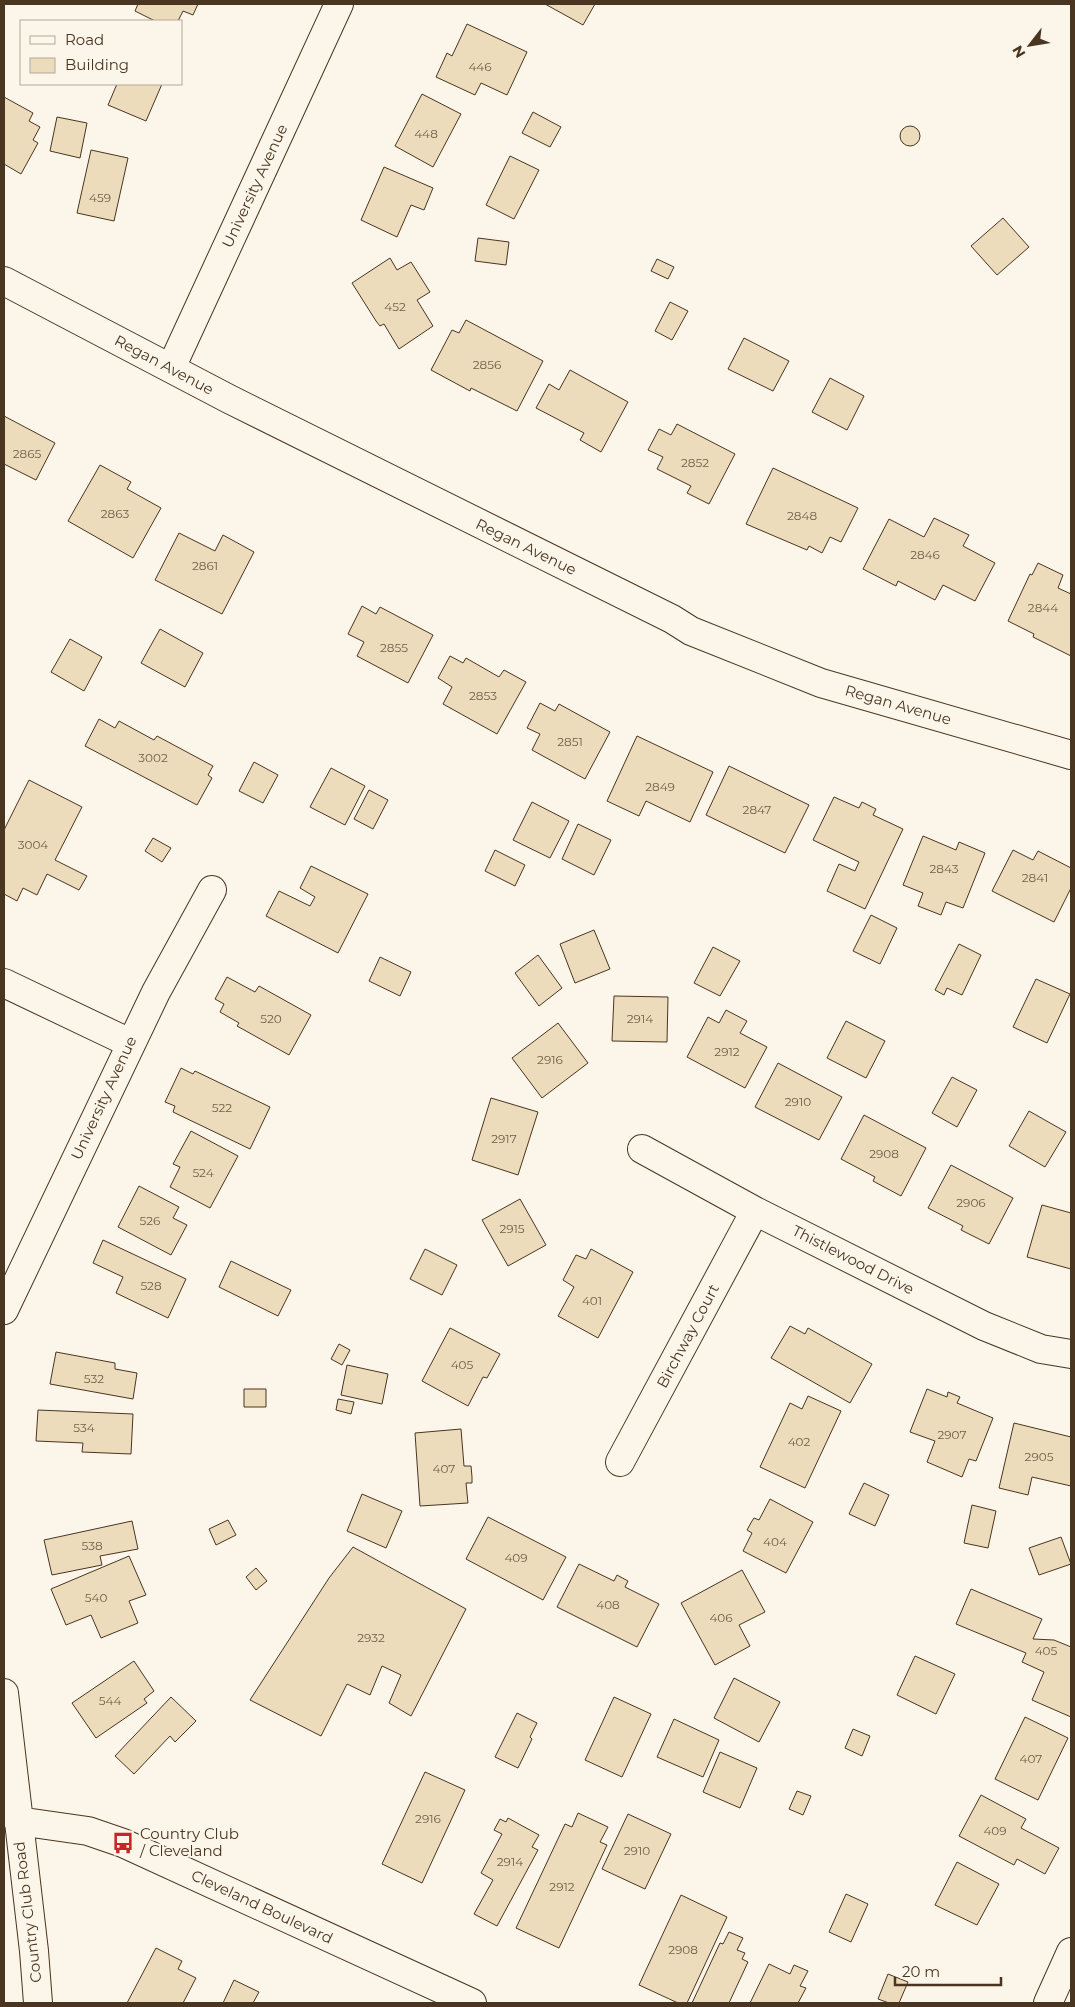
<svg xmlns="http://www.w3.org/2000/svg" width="1075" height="2007" font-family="Montserrat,sans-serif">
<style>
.building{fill:#ecdcbc;stroke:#4a3520}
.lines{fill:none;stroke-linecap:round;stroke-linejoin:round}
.minor-casing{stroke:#4a3520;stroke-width:30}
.minor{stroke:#fbf6e9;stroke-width:28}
.labels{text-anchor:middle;stroke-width:4;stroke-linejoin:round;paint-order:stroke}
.number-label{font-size:12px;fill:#725f47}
.street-label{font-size:15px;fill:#4a3520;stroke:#fbf6e9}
.poi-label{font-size:15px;fill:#4a3520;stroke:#fbf6e9;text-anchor:start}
</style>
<rect width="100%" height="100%" fill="#fbf6e9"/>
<path class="building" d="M138,4H198L193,15L183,11L178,21H155L135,11Z
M545,4H595L583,25Z
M467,24L527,52L507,95L481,83L475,95L436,77L447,53L452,56Z
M117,84H162L146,121L108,105Z
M422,94L461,114L433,167L395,146Z
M4,97L33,113L29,121L40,127L33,140L38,143L21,174L4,164Z
M533,112L561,127L550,147L522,133Z
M57,117L87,123L80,158L50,151Z
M900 136a10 10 0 1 1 20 0a10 10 0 1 1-20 0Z
M91,150L128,158L114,221L77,213Z
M510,156L539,170L514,219L486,205Z
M384,167L433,188L424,210L411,205L397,237L361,220Z
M1003,218L1029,247L997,275L971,246Z
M478,238L509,242L506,265L475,261Z
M390,258L397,270L411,262L430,292L417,300L433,326L399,349L384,324L380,326L376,321L352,283Z
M657,259L674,267L668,279L651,271Z
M670,302L688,311L672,340L655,331Z
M466,320L543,361L517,411L471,388L470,391L431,370L452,330L459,333Z
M744,338L789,361L773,391L728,369Z
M570,370L628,402L601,452L580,440L584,433L536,408L549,384L559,390Z
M830,378L864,396L847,430L812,412Z
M4,416L55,443L36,480L4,464Z
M677,424L735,454L709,504L687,493L691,486L657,469L663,457L648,450L659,429L671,435Z
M100,465L131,482L127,489L161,508L133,558L68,521Z
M773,468L858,508L841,542L830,537L822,553L809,546L807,550L746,524Z
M934,518L969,535L963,546L995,563L975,601L943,585L935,600L898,581L896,586L863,569L889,519L924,537Z
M179,533L215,551L223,535L254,552L222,614L155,580Z
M1038,563L1063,575L1058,588L1071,594V656L1033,637L1034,634L1008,621L1030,574L1032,575Z
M362,606L376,614L380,607L433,635L408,683L357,656L364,642L348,634Z
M160,629L203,653L185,687L141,663Z
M70,639L102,657L84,691L51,672Z
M450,656L463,663L466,658L499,677L504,670L526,682L497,734L443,704L452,687L438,678Z
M540,703L555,711L559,704L610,732L585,779L532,750L540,734L527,728Z
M99,719L115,728L119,721L154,740L157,736L213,766L208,775L212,778L197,805L85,746Z
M637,736L713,772L690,822L646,801L639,816L607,801Z
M254,762L278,775L263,803L239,791Z
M729,766L809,805L785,853L706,815Z
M331,768L365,786L345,825L310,807Z
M29,780L82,807L55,860L87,876L79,890L47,874L37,895L23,888L17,901L4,894V830Z
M369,790L388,800L373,829L354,819Z
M834,797L859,808L862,802L876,809L873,815L903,829L865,909L827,891L839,864L855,871L859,862L813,840Z
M532,802L569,821L550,858L513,840Z
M578,824L611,840L594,875L562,859Z
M923,836L956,850L959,842L985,853L963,908L946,902L941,915L918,906L923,893L903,885Z
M153,838L171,848L162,862L145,851Z
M495,850L525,865L515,886L485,871Z
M1013,850L1033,860L1038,851L1071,868V888L1054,922L992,891Z
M311,866L368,894L338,953L266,916L279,891L310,906L315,897L300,888Z
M871,915L897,928L880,964L853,951Z
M594,930L610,969L575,983L560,944Z
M959,944L981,955L962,995L947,988L944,995L935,990Z
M713,947L740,961L720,996L694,983Z
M538,955L562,988L539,1006L515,973Z
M380,957L411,972L400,996L369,981Z
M227,977L255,992L259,986L311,1015L289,1055L237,1026L239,1023L220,1012L224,1004L215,999Z
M1036,979L1070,994L1047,1043L1013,1027Z
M614,996L668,997L667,1042L612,1041Z
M726,1010L747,1021L740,1033L767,1047L745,1088L687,1057L708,1017L719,1023Z
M846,1021L885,1041L866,1078L827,1058Z
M558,1023L588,1063L542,1098L512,1058Z
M778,1063L842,1097L819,1140L755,1107Z
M181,1068L193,1074L195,1071L270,1107L250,1149L173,1112L175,1106L165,1102Z
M952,1077L977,1090L957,1127L932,1113Z
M491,1098L538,1112L518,1175L472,1160Z
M1029,1111L1066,1132L1045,1167L1009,1146Z
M864,1115L926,1148L901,1196L873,1181L875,1177L841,1159Z
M191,1131L238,1156L210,1208L170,1187L180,1167L173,1164Z
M951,1165L1013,1198L989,1244L961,1230L963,1226L928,1208Z
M139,1186L179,1207L173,1218L187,1225L171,1255L118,1227Z
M520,1199L546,1245L508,1266L482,1220Z
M1042,1205L1071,1213V1269L1027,1257Z
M103,1240L186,1279L168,1318L116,1293L123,1277L93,1263Z
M425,1249L457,1265L442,1295L410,1279Z
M591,1249L633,1272L598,1338L558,1316L574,1287L563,1280L576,1255L586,1259Z
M231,1261L291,1290L278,1316L219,1287Z
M790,1326L805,1334L808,1328L872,1364L850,1403L771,1358Z
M450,1328L500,1354L487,1378L483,1377L468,1406L422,1381Z
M339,1344L350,1350L342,1365L331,1359Z
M56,1352L115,1363V1369L137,1373L133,1399L50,1384Z
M347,1365L388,1374L382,1404L341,1395Z
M244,1389H266V1407H244Z
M927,1389L947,1397L948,1392L960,1397L957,1403L993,1418L976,1461L969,1459L962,1477L927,1462L935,1441L910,1432Z
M808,1396L841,1411L805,1488L760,1467L790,1403L802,1409Z
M338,1399L354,1402L351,1414L336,1410Z
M38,1410L133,1414L131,1454L82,1452L83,1443L36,1441Z
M1014,1423L1071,1437V1486L1032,1477L1028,1495L999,1488Z
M461,1429L464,1466H471L472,1477V1483H466L468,1503L420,1506L415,1433Z
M864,1483L889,1495L875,1526L849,1514Z
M362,1494L402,1511L386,1548L347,1531Z
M770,1499L813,1522L786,1573L743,1551L752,1533L747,1530L752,1521L754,1518L759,1520Z
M972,1505L996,1511L988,1548L964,1543Z
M488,1517L566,1557L543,1600L466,1559Z
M228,1520L236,1535L216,1545L209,1529Z
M132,1521L138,1549L100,1556L102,1565L52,1575L44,1540Z
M1061,1537L1071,1564L1039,1575L1029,1548Z
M353,1547L466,1609L411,1716L389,1703L401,1675L382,1666L370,1695L347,1684L321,1736L250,1700L329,1578Z
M129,1556L146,1595L129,1601L138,1623L101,1638L91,1615L66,1625L51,1589Z
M579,1564L614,1581L617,1575L628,1581L625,1587L659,1604L637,1647L557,1607Z
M256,1568L267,1581L256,1590L246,1577Z
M742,1570L765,1612L739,1625L750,1646L715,1665L681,1603Z
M971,1589L1042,1619L1033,1639L1054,1640L1071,1647V1717L1032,1700L1044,1672L1022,1662L1026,1653L956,1624Z
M915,1656L955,1674L936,1714L897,1695Z
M134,1661L154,1691L144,1699L147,1703L96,1738L72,1703Z
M734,1678L780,1702L759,1742L714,1718Z
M171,1697L196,1721L175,1742L170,1736L134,1774L115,1756Z
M614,1697L651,1714L622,1777L585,1760Z
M517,1713L537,1723L530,1737L532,1739L518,1768L495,1757Z
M1025,1717L1068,1738L1038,1800L995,1779Z
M674,1719L719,1740L703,1777L657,1757Z
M853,1729L870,1736L862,1756L845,1748Z
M720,1752L757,1768L740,1808L703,1792Z
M425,1772L465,1790L422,1883L382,1864Z
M797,1791L811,1796L803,1815L789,1809Z
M981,1795L1026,1819L1021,1828L1059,1848L1045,1874L1017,1859L1014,1865L959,1836Z
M578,1813L608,1827L600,1842L607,1845L559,1948L516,1928L565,1824L572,1827Z
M628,1814L671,1834L645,1889L602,1869Z
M508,1818L539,1835L532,1847L538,1850L497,1926L474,1914L493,1880L481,1873L502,1834L494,1830L500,1819L506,1822Z
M957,1862L999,1884L977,1925L935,1905Z
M846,1894L868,1904L851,1942L829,1932Z
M681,1895L727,1917L687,2003H678L639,1985Z
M729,1932L743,1938L737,1950L745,1953L742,1959L748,1962L729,2003H692L720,1943L723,1944Z
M156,1948L182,1961L178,1969L196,1978L183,2003H127Z
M769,1964L790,1974L794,1965L808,1971L800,1986L806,1988L798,2003H750Z
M888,1974L908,1982L899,2003H889L878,1999Z
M234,1980L259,1992L253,2003H223Z"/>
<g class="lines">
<g class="minor-casing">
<path id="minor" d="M4,281L229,399L672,619L691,631L821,683L1071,755
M171,368L339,4
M4,983L130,1043
M642,1149L755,1211L984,1326L1041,1349L1071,1354
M4,1310L156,992L212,890
M620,1462L755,1211
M4,1693L34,1951L38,2003
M18,1821L88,1831L123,1843L472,2003
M1048,2003L1071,1952"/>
</g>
<use href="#minor" class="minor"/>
</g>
<defs>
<g id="bus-bare" transform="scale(1.725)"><path d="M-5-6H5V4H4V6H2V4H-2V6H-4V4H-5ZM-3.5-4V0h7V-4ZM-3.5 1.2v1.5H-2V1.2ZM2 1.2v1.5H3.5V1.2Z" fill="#c62828" stroke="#fbf6e9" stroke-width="2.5" paint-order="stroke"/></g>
</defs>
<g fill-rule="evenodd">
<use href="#bus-bare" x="123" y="1843"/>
</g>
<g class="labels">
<g class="number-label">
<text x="480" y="71">446</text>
<text x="426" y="138">448</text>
<text x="100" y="202">459</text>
<text x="395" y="311">452</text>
<text x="487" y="369">2856</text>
<text x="27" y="458">2865</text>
<text x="695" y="467">2852</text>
<text x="115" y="518">2863</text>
<text x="802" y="520">2848</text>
<text x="925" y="559">2846</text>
<text x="205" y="570">2861</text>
<text x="1043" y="612">2844</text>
<text x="394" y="652">2855</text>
<text x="483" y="700">2853</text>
<text x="570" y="746">2851</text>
<text x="153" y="762">3002</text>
<text x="660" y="791">2849</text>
<text x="757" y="814">2847</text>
<text x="33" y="849">3004</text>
<text x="944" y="873">2843</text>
<text x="1035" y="882">2841</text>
<text x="271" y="1023">520</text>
<text x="640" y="1023">2914</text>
<text x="727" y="1056">2912</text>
<text x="550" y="1064">2916</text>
<text x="798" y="1106">2910</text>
<text x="222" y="1112">522</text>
<text x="504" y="1143">2917</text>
<text x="884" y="1158">2908</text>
<text x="203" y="1177">524</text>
<text x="971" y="1207">2906</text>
<text x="150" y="1225">526</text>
<text x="512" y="1233">2915</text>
<text x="151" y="1290">528</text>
<text x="592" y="1305">401</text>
<text x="462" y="1369">405</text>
<text x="94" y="1383">532</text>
<text x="84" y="1432">534</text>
<text x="952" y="1439">2907</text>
<text x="799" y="1446">402</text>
<text x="1039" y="1461">2905</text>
<text x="444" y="1473">407</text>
<text x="775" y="1546">404</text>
<text x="92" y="1550">538</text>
<text x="516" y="1562">409</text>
<text x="96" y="1602">540</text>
<text x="608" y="1609">408</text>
<text x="721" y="1622">406</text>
<text x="371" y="1642">2932</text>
<text x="1046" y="1655">405</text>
<text x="110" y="1705">544</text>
<text x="1031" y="1763">407</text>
<text x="428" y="1823">2916</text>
<text x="995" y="1835">409</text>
<text x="637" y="1855">2910</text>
<text x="510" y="1866">2914</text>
<text x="562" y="1891">2912</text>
<text x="683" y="1954">2908</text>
</g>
<g class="street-label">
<text transform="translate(255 186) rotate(-65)" y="5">University Avenue</text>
<text transform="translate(164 365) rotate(28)" y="5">Regan Avenue</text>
<text transform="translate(526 547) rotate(26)" y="5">Regan Avenue</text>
<text transform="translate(898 705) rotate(16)" y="5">Regan Avenue</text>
<text transform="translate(104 1098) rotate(-65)" y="5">University Avenue</text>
<text transform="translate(853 1260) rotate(27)" y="5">Thistlewood Drive</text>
<text transform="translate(688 1336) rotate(-62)" y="5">Birchway Court</text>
<text transform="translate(262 1907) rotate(25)" y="5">Cleveland Boulevard</text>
<text transform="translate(28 1912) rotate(-97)" y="5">Country Club Road</text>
</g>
<g class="poi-label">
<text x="140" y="1839">Country Club<tspan x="140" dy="17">/ Cleveland</tspan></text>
</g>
</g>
<rect width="1075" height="2007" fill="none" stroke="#4a3520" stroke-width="10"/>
<rect x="20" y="20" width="162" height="65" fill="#fbf6e9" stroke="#b4a999"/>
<rect x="30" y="36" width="25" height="8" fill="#fbf6e9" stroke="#b4a999"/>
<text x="65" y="45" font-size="15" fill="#4a3520">Road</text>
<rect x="30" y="58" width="25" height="15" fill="#ecdcbc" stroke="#b4a999"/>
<text x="65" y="70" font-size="15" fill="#4a3520">Building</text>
<g transform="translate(1030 45) rotate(239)" stroke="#fbf6e9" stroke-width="4" paint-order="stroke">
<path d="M0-4L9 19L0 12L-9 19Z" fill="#4a3520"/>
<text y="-8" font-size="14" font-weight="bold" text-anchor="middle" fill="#4a3520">N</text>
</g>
<path d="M895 1977v8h106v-8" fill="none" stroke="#4a3520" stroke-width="2.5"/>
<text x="902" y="1977" font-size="15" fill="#4a3520" stroke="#fbf6e9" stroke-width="4" paint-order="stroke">20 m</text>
</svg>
